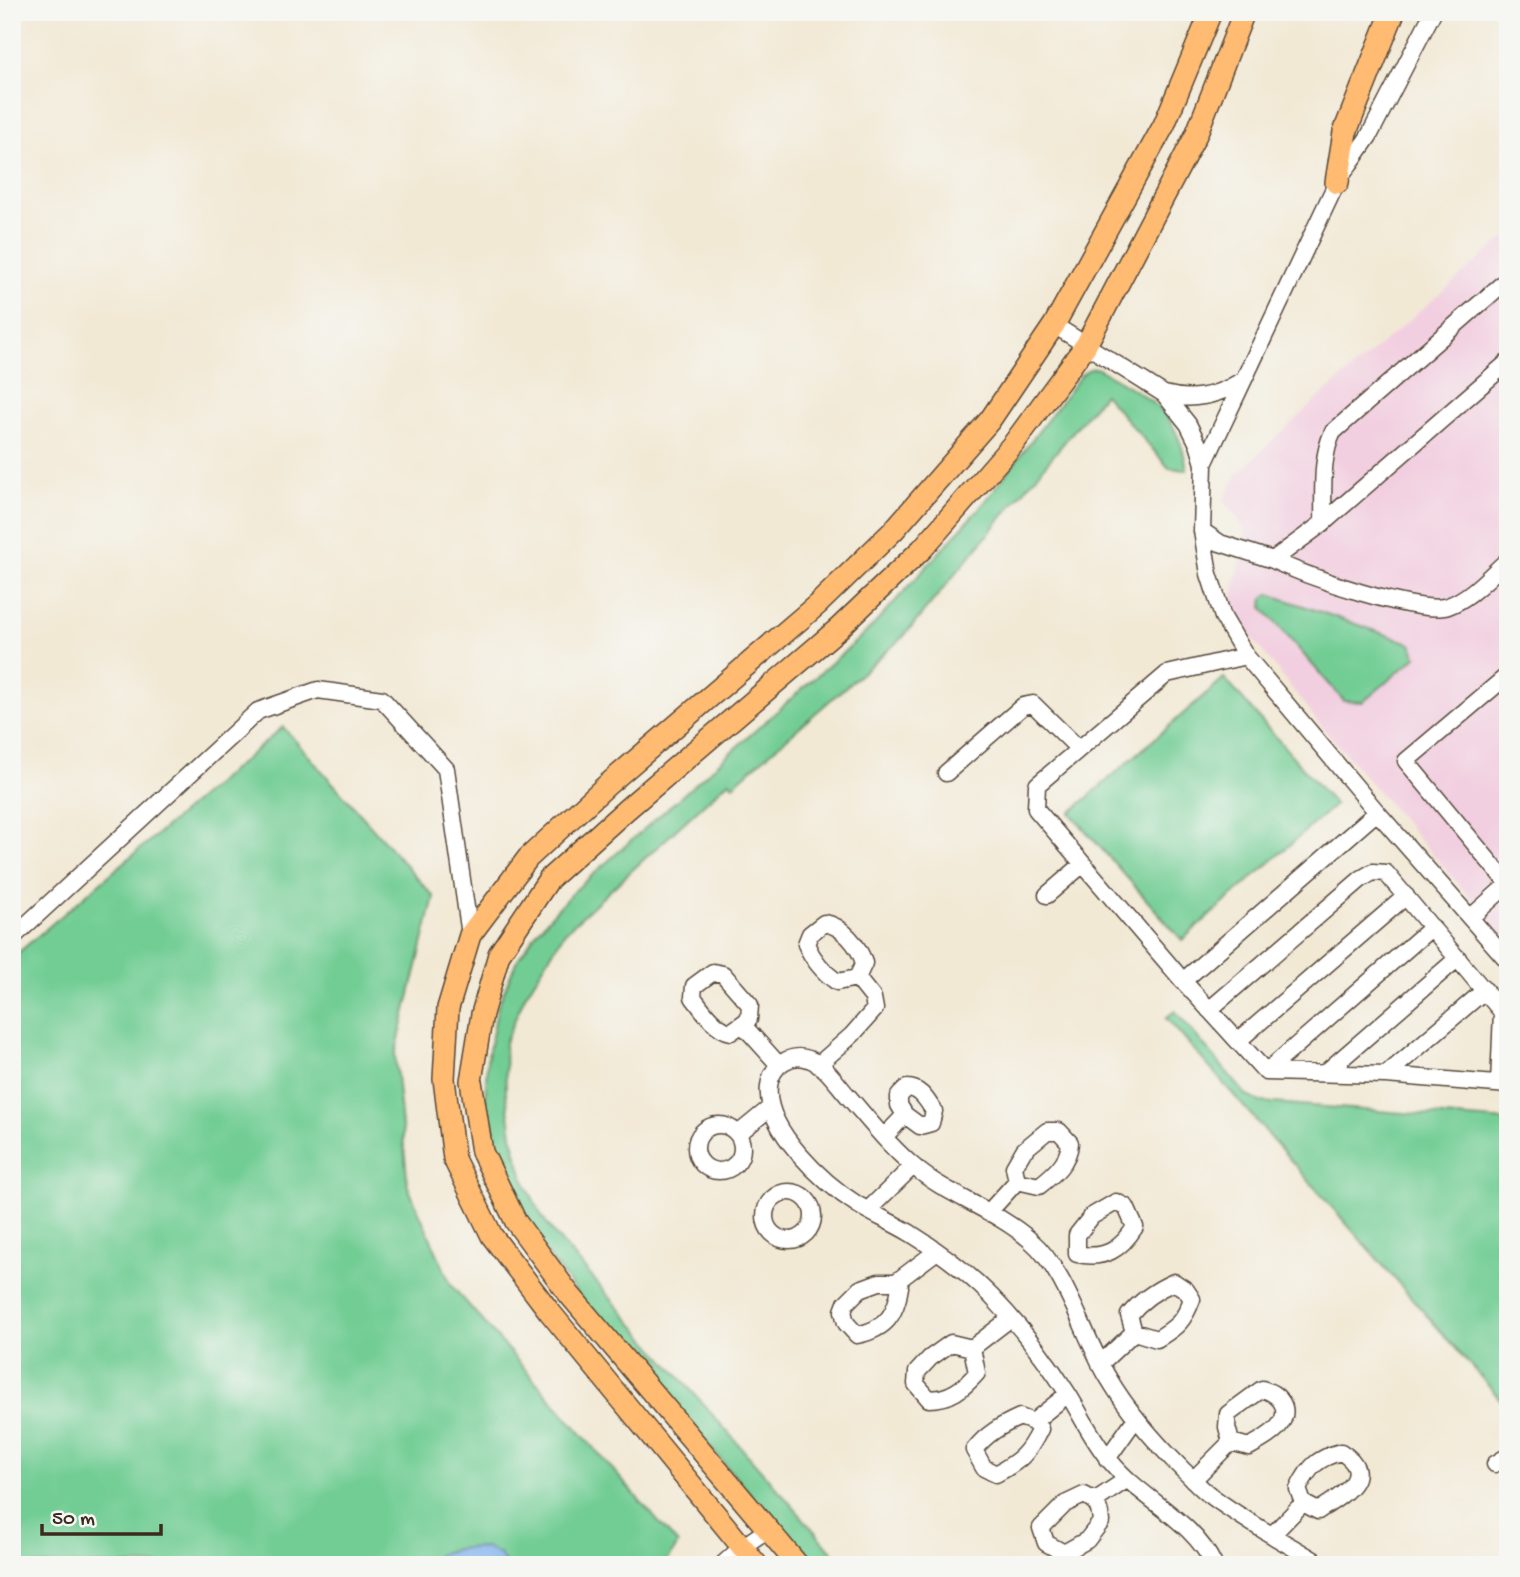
<svg xmlns="http://www.w3.org/2000/svg" width="1520" height="1577" font-family="'Gochi Hand',sans-serif">
<style>
.built{fill:#f2cfe0}
.green{fill:#72cd94;stroke:#567c59;stroke-width:2}
.water{fill:#7fb2ec;stroke:#5d6e85;stroke-width:2}
.lines{fill:none;stroke-linecap:round;stroke-linejoin:round}
.minor-casing{stroke:#564739;stroke-width:19}
.major-casing{stroke:#564739;stroke-width:24}
.highway-casing{stroke:#564739;stroke-width:26}
.minor{stroke:#fff;stroke-width:16}
.major{stroke:#ffbb71;stroke-width:21}
.highway{stroke:#ffbb71;stroke-width:23}
</style>
<rect width="100%" height="100%" fill="#f6f6f2"/>
<filter id="ink" filterUnits="userSpaceOnUse"><feTurbulence type="fractalNoise" baseFrequency=".0143" numOctaves="2"/><feDisplacementMap in="SourceGraphic" scale="14" xChannelSelector="R" yChannelSelector="G"/><feConvolveMatrix kernelMatrix="1 2 1 2 8 2 1 2 1" color-interpolation-filters="sRGB"/></filter>
<filter id="wash" filterUnits="userSpaceOnUse"><feTurbulence type="fractalNoise" baseFrequency=".00686" numOctaves="4" result="noise"/><feDisplacementMap in="SourceGraphic" scale="28" xChannelSelector="R" yChannelSelector="G"/><feGaussianBlur stdDeviation="1.57" result="paint"/><feColorMatrix in="noise" values="0 0 0 0 0 0 0 0 0 0 0 0 0 0 0 0 0 1.4 0 .05"/><feComposite in="paint" operator="in"/></filter>
<g filter="url(#wash)">
<rect width="100%" height="100%" fill="#f2e9d5"/>
<path class="built" d="M1508,235V941L1316,720L1230,609L1246,532L1224,499L1238,473L1314,402Z"/>
<path class="green" d="M1097,368C1146,397 1178,408 1187,470L1169,468L1104,394L904,636L733,785L729,781L565,932L525,996L505,1042L506,1094L513,1141L523,1178L541,1215L556,1236L844,1565H813L594,1315L520,1219L491,1148L485,1105L487,1060L498,1006L516,962L540,928L571,894L872,627L985,502L1082,374L1090,369Z
M1269,594L1407,642L1412,645L1416,657L1363,702L1344,701L1263,608L1264,597Z
M1224,678L1335,805L1182,940L1070,813Z
M283,727L434,897L395,1055L408,1187L451,1285L678,1544L665,1565H12V958Z
M1175,1011L1247,1096L1260,1102L1508,1121V1408L1166,1018Z"/>
<path class="water" d="M485,1547L499,1554L507,1565H426C442,1547 463,1548 485,1547Z"/>
</g>
<g filter="url(#ink)">
<g class="lines">
<g class="minor-casing">
<path id="minor" d="M1054,325L1164,394L1188,424L1198,444L1204,464L1202,531L1209,574L1223,617L1246,656L1377,812L1508,961
M1164,394C1193,402 1219,396 1244,379
M1204,464L1337,182L1369,136L1433,12
M1323,523C1324,494 1320,458 1333,432L1508,279
M1202,531L1220,543L1273,560L1323,523L1508,362
M1273,560C1301,575 1421,616 1448,606C1471,598 1490,575 1508,560
M1508,675L1406,761L1508,884
M946,773L1023,706L1033,704L1079,749
M1377,812L1183,981L1266,1072L1386,1075L1508,1085
M1047,895L1083,864
M1470,918L1508,884
M824,923C842,925 859,946 864,963L857,978L837,982C823,972 813,960 806,944L810,934Z
M12,938L258,711L318,690L382,699L446,769L470,935
M713,972L723,974L750,1005L749,1019L731,1032C715,1029 702,1009 693,997L694,986Z
M1183,981L1036,809L1037,785L1167,674L1246,656
M1209,1010L1361,879L1373,872L1386,873L1502,1012L1499,1084
M742,1024L778,1064
M1238,1041L1406,896
M818,1065L852,1035L875,1009L873,998L857,978
M1266,1072L1432,927
M1325,1073L1458,958
M1386,1075L1485,990
M696 1148a23 23 0 1 1 46 0a23 23 0 1 1-46 0Z
M1047,1131H1059L1070,1143C1069,1162 1053,1175 1039,1186L1017,1181L1014,1167L1024,1150Z
M738,1134L771,1107
M884,1137L905,1115L899,1105V1096L907,1088C921,1088 927,1101 934,1111L931,1123L920,1126L905,1115
M765 1216a24 24 0 1 1 48 0a24 24 0 1 1-48 0Z
M1116,1202L1126,1207L1135,1227C1121,1249 1105,1260 1077,1254V1235L1092,1216Z
M868,1210L913,1166
M988,1213L1017,1181
M896,1282L900,1287C896,1315 886,1329 857,1335L846,1323L843,1311L846,1303L860,1289L879,1282H896L937,1251
M1174,1282L1186,1290L1192,1299C1184,1321 1177,1327 1157,1339L1134,1332L1129,1315C1142,1299 1156,1290 1174,1282Z
M951,1343L972,1348L977,1373C963,1389 950,1399 929,1399L916,1384L917,1372L930,1358Z
M972,1348L1011,1318
M1100,1364L1134,1332
M1262,1389C1277,1393 1291,1406 1281,1423C1275,1433 1260,1441 1249,1447L1231,1442L1227,1427L1228,1414Z
M1020,1417L1033,1422L1040,1429C1028,1454 1020,1461 996,1474L984,1468L974,1450C986,1434 1002,1425 1020,1417Z
M1033,1422L1068,1394
M1341,1452C1379,1476 1339,1497 1318,1511L1303,1503L1298,1489C1309,1467 1317,1458 1341,1452Z
M1107,1459L1136,1418
M1495,1464L1508,1456
M1193,1480L1231,1442
M1084,1495C1097,1501 1100,1507 1101,1522L1087,1540L1064,1553L1046,1543L1041,1528L1065,1504Z
M1096,1500L1126,1480
M1273,1534L1303,1503
M722,1565L742,1547L767,1530
M1214,1565C1192,1519 1142,1500 1111,1462C1093,1442 1082,1416 1068,1394C1046,1359 1020,1326 991,1296C967,1272 939,1251 910,1233C893,1223 875,1215 858,1205C825,1184 764,1130 769,1086C771,1066 791,1051 811,1060C826,1066 837,1084 847,1095C868,1119 888,1145 912,1165C947,1196 995,1209 1030,1240C1067,1271 1083,1337 1109,1379C1129,1413 1155,1442 1183,1470C1192,1478 1200,1488 1210,1495C1244,1521 1285,1542 1322,1565"/>
</g>
<g class="major-casing">
<path id="major" d="M757,1565L549,1311L492,1236L454,1159L444,1079L448,1008L470,935L528,858L607,785L818,604L893,531L990,420L1054,325L1164,125L1211,12
M798,1565L569,1294L516,1222L482,1152L471,1081L482,1014L499,954L549,879L627,809L838,629L922,549L1014,443L1086,345L1196,135L1244,12"/>
</g>
<g class="highway-casing">
<path id="highway" d="M1337,182L1345,132L1393,12"/>
</g>
<use href="#minor" class="minor"/>
<use href="#major" class="major"/>
<use href="#highway" class="highway"/>
</g>
</g>
<rect width="1520" height="1577" fill="none" stroke="#f6f6f2" stroke-width="42"/>
<path d="M42 1524v10h119v-10" fill="none" stroke="#3b2a1e" stroke-width="3.5"/>
<text x="52" y="1524" font-size="21" fill="#3b2a1e" stroke="#f6f6f2" stroke-width="5" paint-order="stroke">50 m</text>
</svg>
